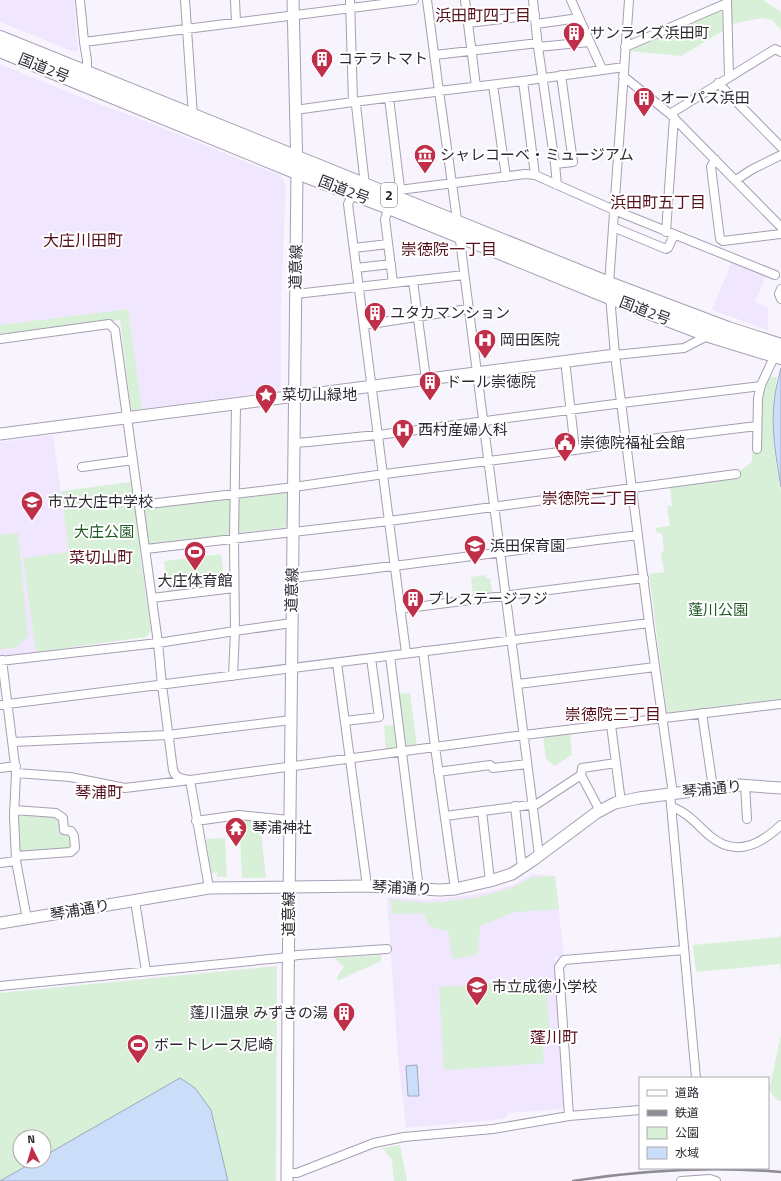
<svg xmlns="http://www.w3.org/2000/svg" width="781" height="1181" font-family="'Titillium Web','Noto Sans JP',sans-serif">
<style>
.built{fill:#f0e6fe}
.green{fill:#d7f0d7;fill-rule:evenodd}
.water{fill:#cbdef9;stroke:#9ca8bd}
.lines{fill:none;stroke-linecap:round;stroke-linejoin:round}
.street-casing{stroke:#a79eb4;stroke-width:10}
.secondary-casing{stroke:#a79eb4;stroke-width:13}
.highway-casing{stroke:#a79eb4;stroke-width:16}
.street{stroke:#fff;stroke-width:8}
.secondary{stroke:#fff;stroke-width:11}
.highway{stroke:#fff;stroke-width:14}
.rail{stroke:#8f8b94;stroke-width:2.5}
.labels{text-anchor:middle;stroke-width:4;stroke-linejoin:round;paint-order:stroke}
.shield{fill:#fff;stroke:#6c6970;stroke-width:1}
.shield-label{font-size:14px;font-weight:bold;fill:#2d2932}
.poi-label{font-size:15px;fill:#2d2932;stroke:#fff;text-anchor:start}
.street-label{font-size:15px;fill:#2d2932;stroke:#fff}
.park-label{font-size:15px;fill:#205825;stroke:#fff}
.neighbourhood-label{font-size:16px;fill:#56111d;stroke:#fff}
</style>
<rect width="100%" height="100%" fill="#f8f4fd"/>
<path class="built" d="M0,0H74L78,50L74,52L0,22Z
M0,64L90,101L135,117L281,176L286,184L281,303V390L142,409L128,309L0,325Z
M732,261L766,275L755,302L768,308V330L712,310Z
M53,435L82,646L0,657V442Z
M532,874L555,876L564,957H555L565,1105L562,1109L509,1113L504,1119L406,1128L398,1056L387,897L427,900L479,894L514,885Z"/>
<path class="green" d="M730,0H763L781,12V30L772,20L762,18L732,24Z
M719,9L722,13L723,31L681,56L631,51L630,48Z
M128,309L142,409L131,410L120,320L0,334V325Z
M767,377H777C769,418 773,450 781,491V699L667,713L649,574L664,572L661,552L664,551L662,534L656,532V528L670,526L667,506H672L670,487L736,474L752,462L753,433H757L761,397Z
M131,482L135,510L287,492V527L139,546L151,631L146,637L36,652L23,558L69,552L61,491Z
M18,533L28,636L16,648L0,649V535Z
M221,554L225,584L168,591L164,561Z
M486,575V578H490L492,592L473,594L471,577Z
M410,693L417,746L405,748L398,694Z
M395,725L398,749L386,751L384,726Z
M570,734L572,755L554,766L546,759L543,737Z
M18,814H55L72,836V845L69,849L24,853L20,850Z
M239,818L259,820L260,822L266,878H242Z
M225,838L227,877H217V872L211,873L206,839Z
M555,876L559,909L514,912L480,926L478,955L452,959L449,932L430,926L423,913L392,914L390,899L427,903L442,902L480,897L514,887L532,877Z
M781,934V973L780,964L696,972L693,945L780,937Z
M381,955V961L337,981V977L344,967L334,958Z
M277,966L276,1181H0V993ZM20,1137H44V1161H20Z
M546,980L550,1037H542L544,1063L444,1070L439,987Z
M781,1035V1101H778L769,1090Z
M400,1145L407,1181H394L392,1160L382,1148Z"/>
<path class="water" d="M781,368V487C776,457 770,426 775,395C776,386 779,377 781,368Z
M417,1065L419,1096H408L406,1066Z
M180,1078L195,1088L211,1110L228,1181H0L35,1161H44V1156Z"/>
<g class="lines">
<g class="street-casing">
<path id="street" d="M80,0L84,42L87,60V72
M185,0L193,116
M235,0L236,22
M350,0L353,102L356,105L365,185
M427,0L439,91L461,248L539,855
M465,0L476,86
M533,0L538,47L555,164L557,185
M571,0L602,69
M629,0L609,284L615,355L649,623L672,787L670,794L696,1078
M727,0L729,76
M468,23L535,15
M536,24L579,18
M84,42L414,0
M538,47L589,42
M625,47L727,3
M435,55L538,43
M623,76L670,114L781,227
M523,81L535,175
M718,83L781,147
M493,85L506,177
M389,98L400,188L399,190
M295,110L353,102L435,92L439,91L523,81L624,67
M670,114L775,49L781,52
M715,159L711,167L720,239L723,241L781,234
M555,164L573,162L561,75
M736,180L751,170L781,155
M353,193L348,204L406,653
M396,198L399,190L525,174L535,175L614,210L775,275
M389,207L385,219L393,283
M613,227L666,249L668,248L674,235
M666,232L674,117
M354,248L388,244
M356,268L391,264
M413,281L426,379
M781,289L779,294L781,299
M296,294L464,275
M364,325L468,309
M0,339L109,324L115,330L158,643L162,685L173,770C175,778 182,779 190,780L524,735L781,704
M615,355L684,348L709,335
M566,369L575,450
M236,404L234,539L235,631L292,623
M294,443L308,442L386,434L630,402L761,386
M757,449L758,398L761,385L776,353
M82,467L133,460
M140,505L294,487L377,475L575,450L634,441L757,426
M146,549L389,521L736,474
M292,578C408,565 523,549 638,535
M152,598L234,588
M400,609L644,578
M423,651L435,747L455,889
M390,656L419,889
M2,660L16,773L14,816L16,861L27,919
M0,661L158,643L235,631L233,676
M337,663L367,886
M518,684L655,667
M0,705L649,623
M702,713L713,788
M345,721L379,717L371,658
M611,725L621,802
M13,742L168,735L291,720
M0,768L16,766
M438,772L490,765L493,768L527,764
M16,773L70,777L125,788L190,780L209,888
M581,775L600,811
M745,785L747,819
M515,806L522,868
M671,807C688,812 697,825 710,836C736,858 761,844 781,825
M14,810L56,813L63,818L64,830L71,831L74,836L75,848L71,852L16,856
M482,811L490,881
M445,816L537,804L581,775L582,768L616,763
M196,821L239,815L289,820
M0,863L16,861
M135,901L146,971
M0,986L280,958L298,955L387,949
M569,1116L559,967L564,960L684,950
M287,1173H297L374,1143L404,1137L493,1129L569,1116L640,1110
M681,1181L710,1179L716,1181"/>
</g>
<g class="secondary-casing">
<path id="secondary" d="M0,434L615,355
M0,923L209,888L367,886L440,890L455,889L490,881L512,874L533,860L596,813L615,803L639,798L739,785L781,788
M287,1181L288,997L297,172L293,0"/>
</g>
<g class="highway-casing">
<path id="highway" d="M0,38L609,284L728,329L781,346
M0,50L297,172L389,207L610,297L709,335L781,357"/>
</g>
<use href="#street" class="street"/>
<use href="#secondary" class="secondary"/>
<use href="#highway" class="highway"/>
<path class="rail" d="M573,1181C642,1170 711,1166 781,1172"/>
</g>
<defs>
<g id="building-pin" transform="scale(1.15)"><path d="M0 17L-7.5 6A9.5 9.5 0 1 1 7.5 6Z" fill="#bf2f49" stroke="#fff"/><path d="M-4-6H4V6H1V3H-1V6H-4ZM-2.5-4.3h1.7v1.8h-1.7ZM.8-4.3h1.7v1.8H.8ZM-2.5-1h1.7V.8h-1.7ZM.8-1h1.7V.8H.8Z" fill="#fff"/></g>
<g id="museum-pin" transform="scale(1.15)"><path d="M0 17L-7.5 6A9.5 9.5 0 1 1 7.5 6Z" fill="#bf2f49" stroke="#fff"/><path d="M0-6L6-3V-2H-6V-3ZM-5-1h2V3h-2ZM-1-1h2V3h-2ZM3-1h2V3H3ZM-6 4H6V6H-6Z" fill="#fff"/></g>
<g id="hospital-pin" transform="scale(1.15)"><path d="M0 17L-7.5 6A9.5 9.5 0 1 1 7.5 6Z" fill="#bf2f49" stroke="#fff"/><path d="M-5-5h3v3.5h4V-5h3V5h-3V1.5h-4V5h-3Z" fill="#fff"/></g>
<g id="sight-pin" transform="scale(1.15)"><path d="M0 17L-7.5 6A9.5 9.5 0 1 1 7.5 6Z" fill="#bf2f49" stroke="#fff"/><path d="M0-6L1.8-2.2L6-1.7L2.9 1.2L3.7 5.4L0 3.3L-3.7 5.4L-2.9 1.2L-6-1.7L-1.8-2.2Z" fill="#fff"/></g>
<g id="civic-pin" transform="scale(1.15)"><path d="M0 17L-7.5 6A9.5 9.5 0 1 1 7.5 6Z" fill="#bf2f49" stroke="#fff"/><path d="M-.6-6.5H3V-4.5H.6V-3L4-1V1h2V6H-6V1h2V-1L-.6-3ZM-1.2 2.5V6h2.4V2.5Z" fill="#fff"/></g>
<g id="school-pin" transform="scale(1.15)"><path d="M0 17L-7.5 6A9.5 9.5 0 1 1 7.5 6Z" fill="#bf2f49" stroke="#fff"/><path d="M0-5L7-2L0 1L-7-2ZM-4 1L0 2.5L4 1V4Q0 6-4 4Z" fill="#fff"/></g>
<g id="stadium-pin" transform="scale(1.15)"><path d="M0 17L-7.5 6A9.5 9.5 0 1 1 7.5 6Z" fill="#bf2f49" stroke="#fff"/><path d="M0-5a6.5 5 0 1 0 0 10a6.5 5 0 1 0 0-10ZM-3.5-1.8h7v3.6h-7Z" fill="#fff"/></g>
<g id="temple-pin" transform="scale(1.15)"><path d="M0 17L-7.5 6A9.5 9.5 0 1 1 7.5 6Z" fill="#bf2f49" stroke="#fff"/><path d="M0-6L5-2H3V0L6.5 2.5H4V6H1.5V3h-3V6H-4V2.5H-6.5L-3 0V-2H-5Z" fill="#fff"/></g>
</defs>
<g fill-rule="evenodd">
<use href="#building-pin" x="574" y="33"/>
<use href="#building-pin" x="322" y="59"/>
<use href="#building-pin" x="644" y="98"/>
<use href="#museum-pin" x="425" y="155"/>
<use href="#building-pin" x="375" y="313"/>
<use href="#hospital-pin" x="485" y="340"/>
<use href="#building-pin" x="430" y="382"/>
<use href="#sight-pin" x="266" y="395"/>
<use href="#hospital-pin" x="403" y="430"/>
<use href="#civic-pin" x="565" y="443"/>
<use href="#school-pin" x="32" y="502"/>
<use href="#school-pin" x="475" y="546"/>
<use href="#stadium-pin" x="195" y="552"/>
<use href="#building-pin" x="413" y="599"/>
<use href="#temple-pin" x="236" y="828"/>
<use href="#school-pin" x="477" y="987"/>
<use href="#building-pin" x="344" y="1013"/>
<use href="#stadium-pin" x="138" y="1045"/>
</g>
<g class="labels">
<rect class="shield" x="381" y="183" width="16" height="24" rx="3"/>
<g class="shield-label">
<text x="389" y="200">2</text>
</g>
<g class="poi-label">
<text x="590" y="38">サンライズ浜田町</text>
<text x="338" y="64">コテラトマト</text>
<text x="660" y="103">オーパス浜田</text>
<text x="440" y="160">シャレコーベ・ミュージアム</text>
<text x="390" y="318">ユタカマンション</text>
<text x="500" y="345">岡田医院</text>
<text x="446" y="387">ドール崇徳院</text>
<text x="282" y="400">菜切山緑地</text>
<text x="418" y="435">西村産婦人科</text>
<text x="580" y="448">崇徳院福祉会館</text>
<text x="48" y="507">市立大庄中学校</text>
<text x="490" y="551">浜田保育園</text>
<text x="195" y="586" text-anchor="middle">大庄体育館</text>
<text x="428" y="604">プレステージフジ</text>
<text x="252" y="833">琴浦神社</text>
<text x="492" y="992">市立成徳小学校</text>
<text x="328" y="1018" text-anchor="end">蓬川温泉 みずきの湯</text>
<text x="154" y="1050">ボートレース尼崎</text>
</g>
<g class="street-label">
<text transform="translate(44 68) rotate(22)" y="5">国道2号</text>
<text transform="translate(344 190) rotate(21)" y="5">国道2号</text>
<text transform="translate(296 267) rotate(-89)" y="5">道意線</text>
<text transform="translate(645 311) rotate(21)" y="5">国道2号</text>
<text transform="translate(292 590) rotate(-89)" y="5">道意線</text>
<text transform="translate(712 789) rotate(-6)" y="5">琴浦通り</text>
<text transform="translate(402 888) rotate(3)" y="5">琴浦通り</text>
<text transform="translate(80 910) rotate(-10)" y="5">琴浦通り</text>
<text transform="translate(289 914) rotate(-90)" y="5">道意線</text>
</g>
<g class="park-label">
<text x="104" y="537">大庄公園</text>
<text x="718" y="615">蓬川公園</text>
</g>
<g class="neighbourhood-label">
<text x="483" y="21">浜田町四丁目</text>
<text x="658" y="208">浜田町五丁目</text>
<text x="83" y="246">大庄川田町</text>
<text x="449" y="255">崇徳院一丁目</text>
<text x="590" y="504">崇徳院二丁目</text>
<text x="101" y="563">菜切山町</text>
<text x="613" y="720">崇徳院三丁目</text>
<text x="99" y="798">琴浦町</text>
<text x="554" y="1043">蓬川町</text>
</g>
</g>
<rect x="639" y="1077" width="130" height="92" fill="#ffffff" stroke="#aba9ad"/>
<rect x="647" y="1090" width="20" height="6" fill="#ffffff" stroke="#aba9ad"/>
<text x="675" y="1097" font-size="12" fill="#2d2932">道路</text>
<rect x="647" y="1110" width="20" height="6" fill="#8f8b94" stroke="#aba9ad"/>
<text x="675" y="1117" font-size="12" fill="#2d2932">鉄道</text>
<rect x="647" y="1127" width="20" height="12" fill="#d7f0d7" stroke="#aba9ad"/>
<text x="675" y="1137" font-size="12" fill="#2d2932">公園</text>
<rect x="647" y="1147" width="20" height="12" fill="#cbdef9" stroke="#aba9ad"/>
<text x="675" y="1157" font-size="12" fill="#2d2932">水域</text>
<g transform="translate(32 1149) rotate(355)"><circle r="19" fill="#ffffff" stroke="#aba9ad"/>
<path d="M0-3L7 15L0 10L-7 15Z" fill="#bf2f49"/>
<text y="-6" font-size="11" font-weight="bold" text-anchor="middle" fill="#2d2932">N</text>
</g>
</svg>
